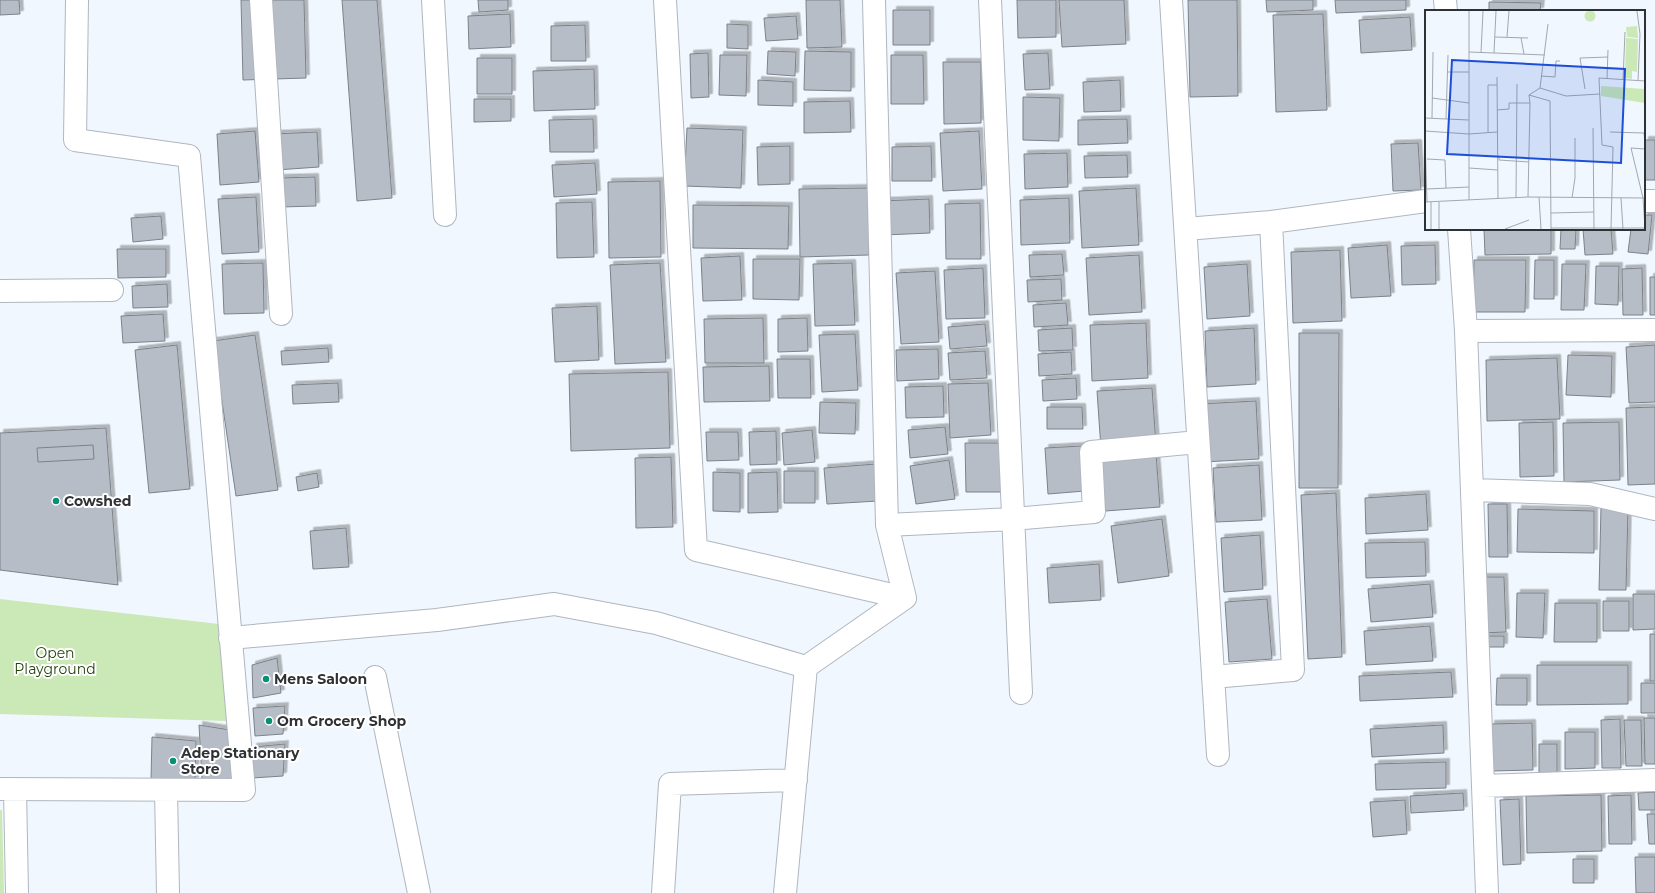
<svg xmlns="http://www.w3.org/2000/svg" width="1655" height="893" font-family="Montserrat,sans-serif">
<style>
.green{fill:#cae9b7}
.building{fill:#b7bdc6;stroke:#7c828a;filter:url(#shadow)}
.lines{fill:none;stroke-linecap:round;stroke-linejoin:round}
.minor-casing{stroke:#b0b6bf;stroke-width:24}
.minor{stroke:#fff;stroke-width:22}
.poi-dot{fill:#0a8f76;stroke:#fff;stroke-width:1.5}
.labels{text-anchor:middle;stroke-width:4;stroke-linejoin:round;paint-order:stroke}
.poi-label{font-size:14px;font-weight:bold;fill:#2f3235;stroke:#fff;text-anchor:start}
.park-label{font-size:14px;fill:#25410e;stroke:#fff}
.inset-road{fill:none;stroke:#a3a8ae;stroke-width:1}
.view{fill:#1d4ed8;fill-opacity:0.15;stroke:#1d4ed8;stroke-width:2}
.inset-edge{fill:none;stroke:#2f3235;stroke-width:2}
</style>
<defs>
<filter id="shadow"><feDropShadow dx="3.5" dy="-3.5" stdDeviation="0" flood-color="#0004"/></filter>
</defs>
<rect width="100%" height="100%" fill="#f1f7fe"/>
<path class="green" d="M0,599L219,624L227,721L0,714Z
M0,810H2L4,893H0Z"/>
<path class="building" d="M0,0H19L20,14L0,15Z
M241,0H304L306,78L243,80Z
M342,0H377L392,198L357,201Z
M478,0H508V10L479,12Z
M806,0H840L842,47L807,48Z
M1017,0H1056V37L1018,38Z
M1059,0H1124L1126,44L1062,47Z
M1188,0H1237L1238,96L1190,97Z
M1266,0H1313V10L1267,12Z
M1335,0H1406V10L1336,13Z
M1489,2L1541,3L1540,11H1489Z
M893,10H930V45H893Z
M510,14L511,47L469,49L468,16Z
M1323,14L1327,110L1276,112L1273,15Z
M796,16L798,39L766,41L764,18Z
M1410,17L1412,50L1361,53L1359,20Z
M727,24L748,25V49L727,48Z
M585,25L586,61H551V26Z
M768,51L796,52L795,76L767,74Z
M805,51L851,52V91L804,90Z
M708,53L709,97L691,98L690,54Z
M1048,53L1050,89L1025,90L1023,54Z
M720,55H747L746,96L719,95Z
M891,55H923L924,104H891Z
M477,58H512V94H477Z
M943,62H981V123L944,124Z
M594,69L595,109L534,111L533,71Z
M758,80L793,82V106L758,105Z
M1120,80L1121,111L1084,112L1083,82Z
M1023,97L1060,98L1059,141L1023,140Z
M474,99H511V121L474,122Z
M850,101L851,132L804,133V102Z
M593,119L594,152H550L549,120Z
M1127,119L1128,143L1078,145V120Z
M687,128L743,130L741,188L684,186Z
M255,131L259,182L220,185L217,134Z
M979,131L982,189L943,191L940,133Z
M317,132L319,167L276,170L274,134Z
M1645,140H1655V180H1644Z
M1418,143L1421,190L1393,191L1391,144Z
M790,146V184L758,185L757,147Z
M931,146L932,181H892V147Z
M1067,153L1068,187L1025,189L1024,154Z
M1127,155L1128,177L1085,178L1084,156Z
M595,163L597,194L554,197L552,165Z
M315,177L316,206L281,207L280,178Z
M660,181L661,257L609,258L608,182Z
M868,188L869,255L800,257L799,189Z
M1136,188L1139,245L1082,248L1079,191Z
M256,197L259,252L222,254L218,199Z
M1069,198L1070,243L1021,245L1020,200Z
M929,199L930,233L884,235L882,201Z
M592,202L594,257L557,258L556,203Z
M980,203L981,259H946L945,204Z
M693,205L789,206L788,249L693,248Z
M1644,215H1652L1648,254L1628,252L1631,229H1644Z
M161,216L163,239L133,242L131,218Z
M1484,229H1551V254L1485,255Z
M1561,229H1576L1575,249H1560Z
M1583,229H1611L1613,254L1585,255Z
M1387,245L1391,296L1351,298L1348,248Z
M1435,245L1436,284L1402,285L1401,246Z
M117,249H166V277L118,278Z
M1340,250L1342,321L1293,323L1291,252Z
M1062,254L1064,275L1030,277L1029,255Z
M1139,255L1142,312L1089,315L1086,258Z
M740,256L742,300L703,301L701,258Z
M753,259H800L799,300L753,299Z
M1474,260H1526L1525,312H1473Z
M1535,260H1554V299H1534Z
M263,263L264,313L224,314L222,264Z
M660,263L666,362L615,364L610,265Z
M852,263L855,325L815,326L813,264Z
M1247,264L1250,316L1207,319L1204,267Z
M1562,264H1586L1584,310H1561Z
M1596,266H1619L1618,305L1595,304Z
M983,268L985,318L946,319L944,270Z
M1642,268L1643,315H1623L1622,269Z
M935,271L939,342L901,344L896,273Z
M1650,277H1655V315H1650Z
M1061,279L1062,300L1028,302L1027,280Z
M167,284L168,307L133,308L132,286Z
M1066,303L1068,325L1034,327L1033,305Z
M597,306L599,360L555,362L552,308Z
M163,314L165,341L123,343L121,316Z
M763,318L764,363H705L704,319Z
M807,318L808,351L778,352V319Z
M1146,323L1148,378L1092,381L1090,325Z
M985,324L987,346L950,349L948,327Z
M1072,328L1073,350L1039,351L1038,330Z
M1254,328L1256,384L1207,387L1205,331Z
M1299,333H1339L1338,488H1299Z
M855,334L858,390L822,392L819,335Z
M255,335L278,490L236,496L213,341Z
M177,345L190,489L149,493L135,350Z
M1655,345V402L1629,403L1626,347Z
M328,348L329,362L282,365L281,351Z
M938,349L939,379L897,381L896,350Z
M985,351L987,378L950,380L948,353Z
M1071,352L1072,374L1039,376L1038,354Z
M1568,355L1612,356L1611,397L1566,395Z
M1557,358L1560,419L1487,421L1486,360Z
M777,359H810L811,398H778Z
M769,366L770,401L704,402L703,367Z
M668,372L670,448L571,451L569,374Z
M1076,378L1077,399L1043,401L1042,380Z
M338,383L339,402L293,404L292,385Z
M988,383L991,435L950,438L948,384Z
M943,386L944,417L906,418L905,387Z
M1152,388L1156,445L1101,449L1097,391Z
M1256,401L1259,459L1203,462L1200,404Z
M820,402L856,403L855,434L819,433Z
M1047,407H1082L1083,429H1047Z
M1655,407V484L1628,485L1626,408Z
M1553,422L1554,476L1520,477L1519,423Z
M1619,422L1620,480L1564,482L1563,423Z
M945,427L948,454L910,458L908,430Z
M106,428L118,585L0,570V433Z
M812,430L815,462L784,465L782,433Z
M776,431L777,464L750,465L749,432Z
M706,432H738L739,460L707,461Z
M965,443H1011V492H966Z
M93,445L94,459L38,462L37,448Z
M1082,446L1085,491L1048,494L1045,448Z
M1156,454L1160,507L1105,511L1101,457Z
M671,457L673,527L636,528L635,458Z
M949,460L955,499L916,504L910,466Z
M876,464L878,501L827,504L824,468Z
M1259,465L1262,520L1216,522L1213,468Z
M784,471H815V503H784Z
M713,472L740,473V512L713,511Z
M777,472L778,512L748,513V473Z
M317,473L319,487L298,491L296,477Z
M1336,493L1342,657L1308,659L1301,495Z
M1426,494L1428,530L1366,534L1365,498Z
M1488,504H1507L1508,557H1489Z
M1601,507L1628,508L1626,590H1599Z
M1518,509L1594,511V553L1517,552Z
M1162,519L1169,576L1118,583L1111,526Z
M346,528L349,567L313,569L310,531Z
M1260,535L1263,589L1224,592L1221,538Z
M1425,542L1426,576L1366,578L1365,543Z
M1099,564L1101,600L1049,603L1047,568Z
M1478,577H1504L1506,632L1480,633Z
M1430,584L1433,617L1371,622L1368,589Z
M1517,593H1545L1543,638L1516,637Z
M1633,594H1655V629L1633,630Z
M1267,599L1272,659L1229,662L1225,602Z
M1603,601H1629V631H1603Z
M1555,603H1597V642H1554Z
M1430,626L1433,661L1366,665L1364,631Z
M1650,634H1655V681H1650Z
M1481,636H1504V647H1481Z
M277,658L281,693L253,698L252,665Z
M1537,665H1628V704L1537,705Z
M1451,672L1453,697L1360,701L1359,676Z
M1497,678H1527V705H1496Z
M1641,683H1655V713H1641Z
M285,706L283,734L255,736L253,708Z
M1644,718H1655V764H1645Z
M1620,719L1621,768H1602L1601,720Z
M1624,720H1641L1642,766H1626Z
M1532,723L1533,770L1492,771L1491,724Z
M199,725L230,730L233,781L202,779Z
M1443,725L1444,753L1372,757L1370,729Z
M1565,732H1595V768L1565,769Z
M152,737L196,741L195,781L151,780Z
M285,744L283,776L252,778L253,747Z
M1539,744H1557V775L1539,774Z
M1446,762V788L1376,790L1375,764Z
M1655,792V810H1639L1638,793Z
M1463,793L1464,810L1411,813L1410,796Z
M1601,795L1602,851L1527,853L1526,796Z
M1631,795L1632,844H1609L1608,796Z
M1519,799L1521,864L1503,865L1500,800Z
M1405,800L1407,834L1373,837L1370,802Z
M1647,814H1655V844H1649Z
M1635,857H1655V893H1636Z
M1573,859H1594V883H1573Z"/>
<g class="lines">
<g class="minor-casing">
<path id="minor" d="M261,0L281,314
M433,0L445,215
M665,0L696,550L905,598
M874,0L887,525
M990,0L1021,693
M1171,0L1218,755
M1445,0L1446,11
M1644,201H1655
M1186,229L1271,222L1426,201
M1459,229L1466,331L1487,893
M0,291L112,290
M1466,331L1655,330
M1472,490L1590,494L1655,509
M230,638L437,620L554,604L656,623L806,667L905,598L887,525L1013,519L1094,512L1091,452L1198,442
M375,677L419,893
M1213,677L1293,670L1271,222
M1483,786L1655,780
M0,789L244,790L189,156L75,140L77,0
M15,789L17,893
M166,790L168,893
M663,893L670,784L796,780
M785,893L806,667"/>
</g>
<use href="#minor" class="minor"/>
</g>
<g class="poi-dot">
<circle cx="56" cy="501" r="4"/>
<circle cx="266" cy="679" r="4"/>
<circle cx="269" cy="721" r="4"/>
<circle cx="173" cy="761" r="4"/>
</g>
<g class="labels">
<g class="poi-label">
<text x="64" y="506">Cowshed</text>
<text x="274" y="684">Mens Saloon</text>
<text x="277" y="726">Om Grocery Shop</text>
<text x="181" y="758">Adep Stationary<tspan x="181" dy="16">Store</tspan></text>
</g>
<g class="park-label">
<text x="55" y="658">Open<tspan x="55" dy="16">Playground</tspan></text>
</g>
</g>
<g transform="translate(1425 10)">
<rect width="220" height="220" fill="#f1f7fe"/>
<path d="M159.5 6a5.5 5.5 0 1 1 11 0a5.5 5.5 0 1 1-11 0ZM212,16L213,28L202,27L201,17ZM201,28L213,29L212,62L207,61V69L200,68ZM176,76L220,79V93L176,86Z" fill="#cae9b7"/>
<path class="inset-road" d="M44,1V190M212,1L215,24L213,71M70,27L103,28M82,27L84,1M96,28L99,44M44,42L120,45M56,43L58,1M69,43L71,1M23,62H44M116,66L130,67L131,51H135M72,67L73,189M182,69L183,40M198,70L200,22M115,78L123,14M160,79L155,48L183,47M104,85L125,91L126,219M7,88L44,93M72,100L84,99V93H105L104,85L115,78L141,86L175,84M0,108L44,110M7,108L8,42M21,109L23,45M168,118L169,219M0,121L44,124L72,122M63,122V75H72M185,122L219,123L220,131M0,130L2,192M74,146V150L104,152M2,149L20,150L21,178M44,158L73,160M2,179L44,177M103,187L105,93M114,187L116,219M91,188L92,74M147,188L150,168V128M196,188L198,219M0,192L103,187L220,188M14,192V219M126,203L169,202M126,218H220M220,218L218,188L206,138L220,139M6,219V192M80,219L104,210M186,219L188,137L177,135L174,68L220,71"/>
<path class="view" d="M27,50L200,59L196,153L22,144Z"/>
<rect width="220" height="220" class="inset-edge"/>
</g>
</svg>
